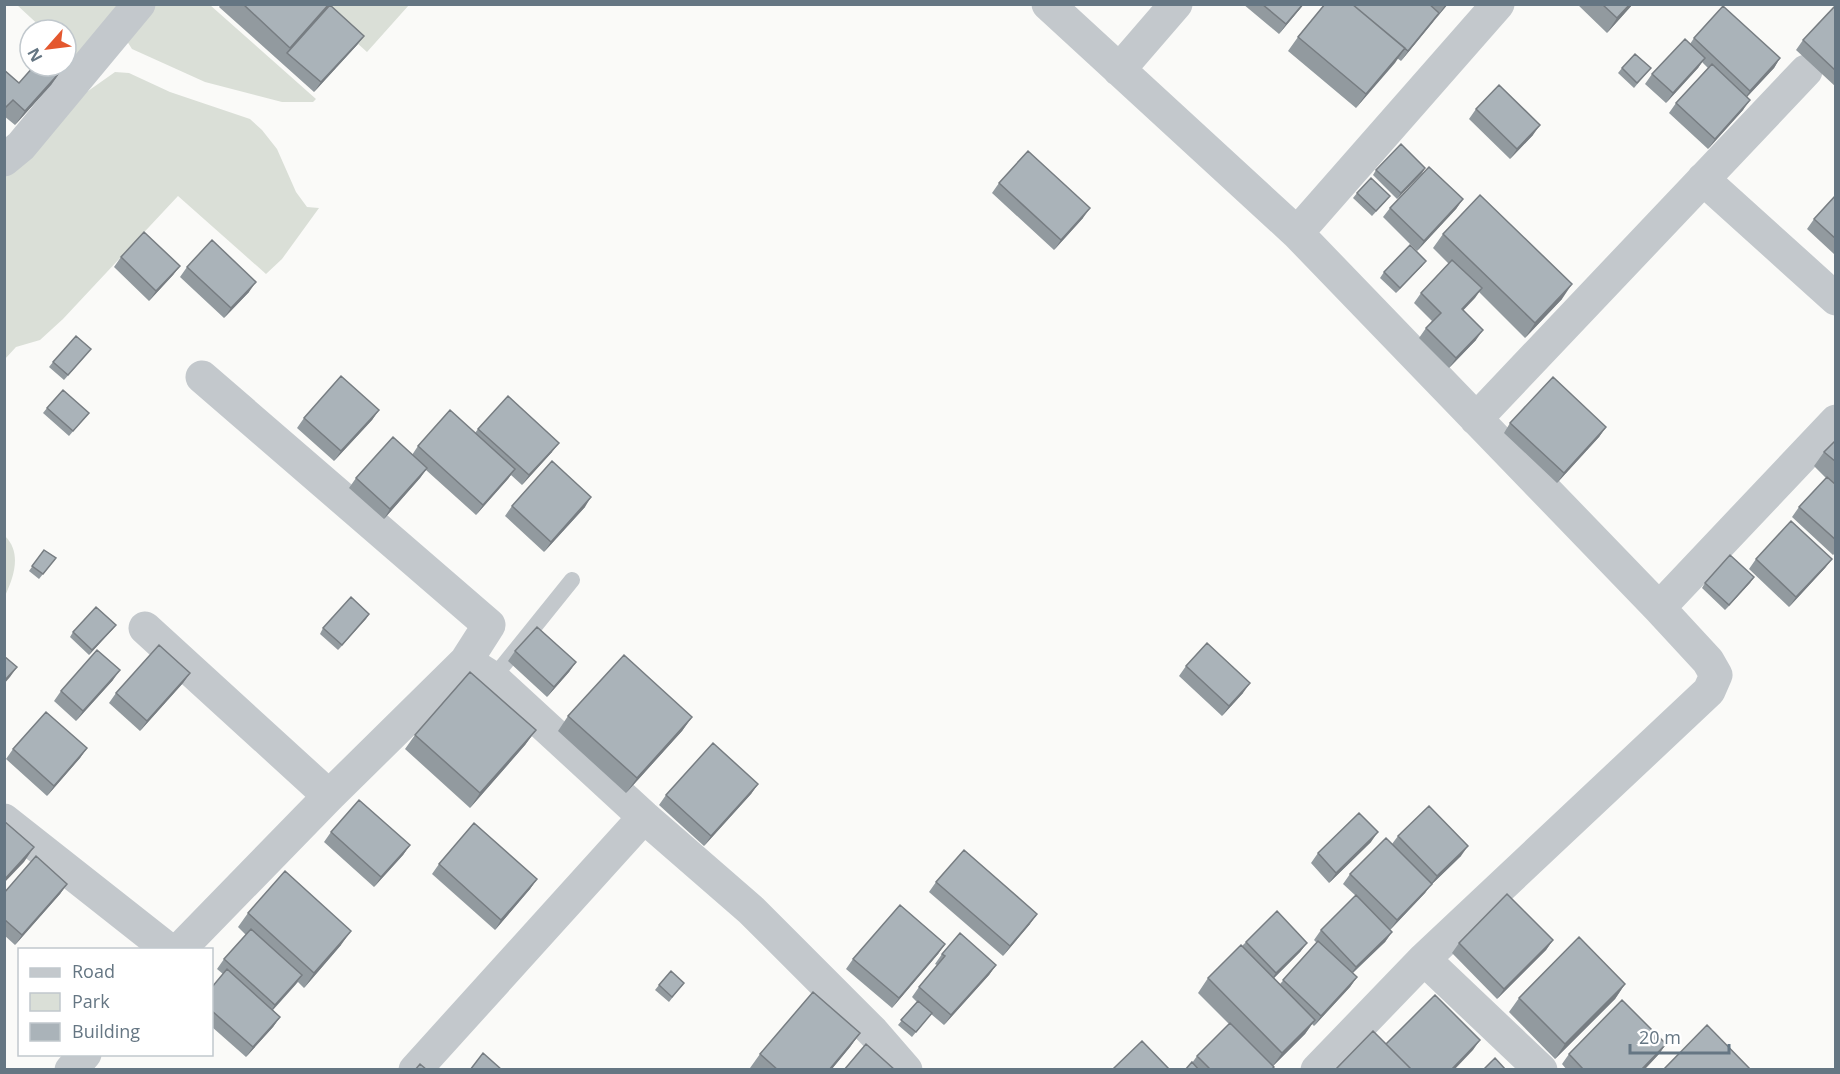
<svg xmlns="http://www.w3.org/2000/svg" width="1840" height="1074" font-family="'Open Sans',sans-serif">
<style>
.green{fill:#dadfd7}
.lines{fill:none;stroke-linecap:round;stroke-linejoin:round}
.service{stroke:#c3c8cc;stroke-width:16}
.minor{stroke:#c3c8cc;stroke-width:33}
.wall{fill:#929a9f}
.shaded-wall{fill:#777d82}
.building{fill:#aab3b9;stroke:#777d82;stroke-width:1.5}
</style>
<rect width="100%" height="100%" fill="#fafaf8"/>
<path class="green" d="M17,5H128L76,61L66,52V30H44Z
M149,5H210L316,99L313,102H282L205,82L132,49L125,38Z
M315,5H409L367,52Z
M115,72L129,73L170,92L250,119L262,130L277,149L296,192L307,207L319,208L282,259L266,274L178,196L63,319L40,340L16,347L5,359V176L81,96Z
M5,536C22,553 14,576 5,596Z"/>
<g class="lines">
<path class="service" d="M493,678L572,580"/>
<path class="minor" d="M1048,4L1297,233L1659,608L1708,661L1716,675L1709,691L1424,959L1317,1070
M1119,70L1176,4
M4,160L21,146L139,4
M1703,179L1836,299
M1297,233L1498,4
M1476,419L1806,71
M1659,608L1836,421
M145,628L329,796
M466,661L493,678L644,817L751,910L873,1032L906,1070
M4,820L169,950
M179,950L329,796L466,661L489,625L202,377
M1424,959L1541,1070
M71,1070L85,1054
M415,1070L644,817"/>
</g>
<path class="wall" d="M221,4H330V5L364,36L357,45L314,92L219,7Z
M1243,4H1304L1279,34Z
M1325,4H1448L1401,61L1397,58L1356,108L1288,51L1298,37Z
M1577,4H1633L1607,33Z
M1836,5V87L1796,50L1803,40Z
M1694,38L1780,58L1774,68L1747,97L1743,110L1708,149L1669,113L1676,103L1708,68L1702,62L1698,68L1666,103L1645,84L1652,74L1690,44Z
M1622,68H1651L1634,88L1618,73Z
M4,70L19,83L61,71L51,85L15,125L4,116Z
M1476,109L1533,135L1510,159L1469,119Z
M1425,168L1422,173L1397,199L1373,175L1376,170Z
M999,183L1083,218L1054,250L992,193Z
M1357,193L1386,201L1372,216L1353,198Z
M1836,195V252L1834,254L1807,229L1814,219Z
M1463,199L1456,209L1417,251L1383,217L1390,208Z
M1443,234L1562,299L1525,338L1479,292L1463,310L1476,340L1449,368L1419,338L1426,328L1432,321L1414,303L1421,293L1449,264L1433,248Z
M121,257L180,266L173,275L149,301L114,267Z
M1422,266L1396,293L1380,278L1384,272Z
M187,267L249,292L224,318L180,277Z
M87,354L64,380L49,367L53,362Z
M47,408L89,413L69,436L43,413Z
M379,410L372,420L334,461L297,428L304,418Z
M1510,423L1606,427L1599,437L1557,483L1504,433Z
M478,429L552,452L522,485L511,475L476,515L426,470L420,478L384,519L349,488L356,478L412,455L418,446L475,433Z
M1836,440V552L1833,555L1792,517L1799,507L1826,478L1814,466L1824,452Z
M512,506L585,507L544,552L505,516Z
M44,550L56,558L39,579L29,571Z
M1756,559H1832L1825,568L1789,607L1749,569Z
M1754,577L1725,610L1702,588L1705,583Z
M369,614L338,650L320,634L323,628Z
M116,625L89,655L70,637L73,632Z
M515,651L576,662L569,672L547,697L508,661Z
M1186,666L1243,693L1222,716L1179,676Z
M190,673L183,683L140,731L109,703L116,693Z
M113,680L76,721L54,701L61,691Z
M568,716L692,717L682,731L626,793L558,731Z
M536,730L525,745L470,808L405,749L415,735Z
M87,748L80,758L47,796L6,759L13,749Z
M758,784L751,794L704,846L659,805L666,795Z
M331,832L410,845L403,855L374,887L324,842Z
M1398,836L1461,856L1430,886L1425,893L1390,930L1392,932L1385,942L1353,973L1357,977L1350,987L1314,1026L1312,1024L1305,1034L1273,1066L1272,1070H1185L1192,1063L1197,1056L1229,1024L1198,993L1208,978L1242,946L1246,942L1307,943L1300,952L1274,978L1280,984L1317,943L1314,940L1321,930L1356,896L1343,884L1350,874L1392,844Z
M1371,842L1329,883L1311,863L1318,853Z
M439,864L537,879L530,889L495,930L432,874Z
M936,882L1030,924L1003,956L929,892Z
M67,884L60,894L15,945L4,935V893Z
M248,913L341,945L304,988L298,982L273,1010L280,1017L273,1027L246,1057L212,1027V987L223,974L217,969L224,959L246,935L238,927Z
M1553,940L1546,950L1497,999L1452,953L1459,943Z
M945,944L938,954L892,1008L846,969L853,959Z
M942,954L996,965L989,975L944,1025L931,1014L912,1037L898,1025L917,1002L912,997L919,987L937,965L935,964Z
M684,983L669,1002L655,990L659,985Z
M1625,984L1615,999L1555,1059L1509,1012L1519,998Z
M860,1033L850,1047L831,1070H751L750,1068L760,1054Z
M1666,1044L1659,1054L1644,1070H1567L1562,1064L1569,1054Z"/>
<path class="shaded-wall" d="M1303,4H1304L1279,34L1286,24Z
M1446,4H1448L1436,18Z
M1630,4H1633L1607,33L1617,18Z
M1439,13L1432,23L1401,61L1408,51Z
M364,36L357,45L314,92L321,82Z
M1405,48L1395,63L1356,108L1366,94Z
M1705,58L1698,68L1666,103L1673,93Z
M1780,58L1774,68L1743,101L1750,91Z
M61,71L51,85L15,125L25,111Z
M1750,100L1743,110L1708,149L1715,139Z
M1540,125L1533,135L1510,159L1517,149Z
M1425,168L1422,173L1397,199L1401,193Z
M1463,199L1456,209L1417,251L1424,241Z
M1090,208L1083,218L1054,250L1061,240Z
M1426,261L1422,266L1396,293L1400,288Z
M180,266L173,275L149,301L156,291Z
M256,282L249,292L224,318L231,308Z
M1572,284L1562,299L1525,338L1535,323Z
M1482,288L1475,298L1455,319L1462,309Z
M1483,330L1476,340L1449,368L1456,358Z
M379,410L372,420L334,461L341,451Z
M1606,427L1599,437L1557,483L1564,473Z
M559,443L552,452L522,485L529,475Z
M427,468L420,478L384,519L390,509Z
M515,469L508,479L476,515L483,505Z
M591,497L585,507L544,552L551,542Z
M1832,559L1825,568L1789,607L1796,597Z
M1754,577L1750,583L1725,610L1729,605Z
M369,614L366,619L338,650L342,645Z
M116,625L112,630L89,655L92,650Z
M576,662L569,672L547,697L554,687Z
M17,667L10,677L4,684V681Z
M120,670L113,680L76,721L83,711Z
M190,673L183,683L140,731L147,721Z
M1250,683L1243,693L1222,716L1229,706Z
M692,717L682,731L626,793L637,778Z
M536,730L525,745L470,808L480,793Z
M87,748L80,758L47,796L54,786Z
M758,784L751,794L704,846L711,836Z
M1378,832L1371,842L1329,883L1336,873Z
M410,845L403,855L374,887L381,877Z
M1468,846L1461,856L1430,886L1425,893L1390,930L1397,920L1431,884L1437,876Z
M34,847L24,862L4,883V880Z
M537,879L530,889L495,930L501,920Z
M67,884L60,894L15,945L22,935Z
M1037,914L1030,924L1003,956L1010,946Z
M351,931L341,945L304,988L314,973Z
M1392,932L1385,942L1349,976L1356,967Z
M1553,940L1546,950L1497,999L1504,989Z
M1307,943L1300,952L1269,983L1276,973Z
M945,944L938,954L892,1008L899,998Z
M996,965L989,975L944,1025L951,1015Z
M302,975L295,985L268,1015L275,1005Z
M1357,977L1350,987L1314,1026L1321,1016Z
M1625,984L1615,999L1555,1059L1565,1044Z
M280,1017L273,1027L246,1057L253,1047Z
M1315,1020L1305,1034L1272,1067L1282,1053Z
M860,1033L850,1047L831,1070H829Z
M1480,1040L1473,1050L1454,1070H1451Z
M1666,1044L1659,1054L1644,1070H1641Z"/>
<path class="building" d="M243,4H329L290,48Z
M1262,4H1303L1286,24Z
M1325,4H1352L1405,48L1366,94L1298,37Z
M1352,4H1429L1439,13L1408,51Z
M1602,4H1630L1617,18Z
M330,5L364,36L321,82L287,53Z
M1836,5V71L1803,40Z
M1723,6L1780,58L1750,91L1694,38Z
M1685,39L1705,58L1673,93L1652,74Z
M1635,54L1651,68L1637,83L1622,68Z
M1712,64L1750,100L1715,139L1676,103Z
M34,66H56L61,71L25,111L13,100L4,109V70L19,83Z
M1499,85L1540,125L1517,149L1476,109Z
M1401,144L1425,168L1401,193L1376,170Z
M1028,151L1090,208L1061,240L999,183Z
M1429,167L1463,199L1424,241L1390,208Z
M1371,178L1390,196L1376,211L1357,193Z
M1480,195L1572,284L1535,323L1443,234Z
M1836,195V239L1814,219Z
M144,232L180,266L156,291L121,257Z
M212,240L256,282L231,308L187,267Z
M1410,245L1426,261L1400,288L1384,272Z
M1452,260L1482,288L1462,309L1483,330L1456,358L1426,328L1441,313L1421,293Z
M76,336L91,349L68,375L53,362Z
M341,376L379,410L341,451L304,418Z
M1553,377L1606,427L1564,473L1510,423Z
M63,390L89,413L73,431L47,408Z
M508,396L559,443L529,475L478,429Z
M450,410L515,469L483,505L418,446Z
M393,437L427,468L390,509L356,478Z
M1836,440V462L1824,452Z
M552,461L591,497L551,542L512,506Z
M1827,477L1836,485V540L1799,507Z
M1791,521L1832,559L1796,597L1756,559Z
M44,550L56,558L43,574L32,566Z
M1730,555L1754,577L1729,605L1705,583Z
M351,597L369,614L342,645L323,628Z
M96,607L116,625L92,650L73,632Z
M537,627L576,662L554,687L515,651Z
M1207,643L1250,683L1229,706L1186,666Z
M159,645L190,673L147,721L116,693Z
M97,650L120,670L83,711L61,691Z
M624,655L692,717L637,778L568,716Z
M4,656L17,667L4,681Z
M470,672L536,730L480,793L415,735Z
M46,712L87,748L54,786L13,749Z
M713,743L758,784L711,836L666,795Z
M359,800L410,845L381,877L331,832Z
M1429,806L1468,846L1437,876L1398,836Z
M1359,813L1378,832L1336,873L1318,853Z
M4,821L34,847L4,880Z
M474,823L537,879L501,920L439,864Z
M1386,838L1432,884L1397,920L1350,874Z
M964,850L1037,914L1010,946L936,882Z
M36,856L67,884L22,935L4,919V893Z
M285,871L351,931L314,973L248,913Z
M1507,894L1553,940L1504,989L1459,943Z
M1356,895L1392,932L1356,967L1321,930Z
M900,905L945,944L899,998L853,959Z
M1277,911L1307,943L1276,973L1246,942Z
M251,929L302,975L275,1005L224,959Z
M960,933L996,965L951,1015L919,987L945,956L942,954Z
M1579,937L1625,984L1565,1044L1519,998Z
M1318,941L1357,977L1321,1016L1283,980Z
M1241,945L1315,1020L1282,1053L1208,978Z
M227,969L280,1017L253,1047L212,1011V987Z
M671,971L684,983L672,997L659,985Z
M813,992L860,1033L829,1070H778L760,1054Z
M1435,995L1480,1040L1451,1070H1412L1386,1044Z
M1622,1000L1666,1044L1641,1070H1584L1569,1054Z
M918,1001L932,1013L916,1032L901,1020Z
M1230,1023L1274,1067L1271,1070H1211L1197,1056Z
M1707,1025L1751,1070H1663Z
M1373,1031L1412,1070H1335Z
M1142,1041L1170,1070H1116L1114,1068Z
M866,1044L895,1070H844Z
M483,1053L502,1070H470Z
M1495,1058L1506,1070H1483Z
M1192,1062L1199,1070H1185Z
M420,1064L427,1070H415Z"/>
<rect width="1840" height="1074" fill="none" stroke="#657683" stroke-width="12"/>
<rect x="18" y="948" width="195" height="108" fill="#ffffff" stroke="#c1c8cd" stroke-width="1.5"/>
<rect x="30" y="968" width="30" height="9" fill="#c3c8cc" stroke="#c1c8cd" stroke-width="1.5"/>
<text x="72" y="978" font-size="18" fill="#657683">Road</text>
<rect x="30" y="993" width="30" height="18" fill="#dadfd7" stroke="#c1c8cd" stroke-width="1.5"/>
<text x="72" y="1008" font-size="18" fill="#657683">Park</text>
<rect x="30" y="1023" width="30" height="18" fill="#aab3b9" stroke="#c1c8cd" stroke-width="1.5"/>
<text x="72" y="1038" font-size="18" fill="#657683">Building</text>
<g transform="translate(48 48) rotate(242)"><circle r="28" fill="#ffffff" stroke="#c1c8cd" stroke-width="1.5"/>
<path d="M0-4.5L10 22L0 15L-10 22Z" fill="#e4572e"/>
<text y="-9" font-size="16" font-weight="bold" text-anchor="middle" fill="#657683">N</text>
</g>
<path d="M1630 1044v9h99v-9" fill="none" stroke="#657683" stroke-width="3"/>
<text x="1639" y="1044" font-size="18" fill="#657683" stroke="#ffffff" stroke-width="4.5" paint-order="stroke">20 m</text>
</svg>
